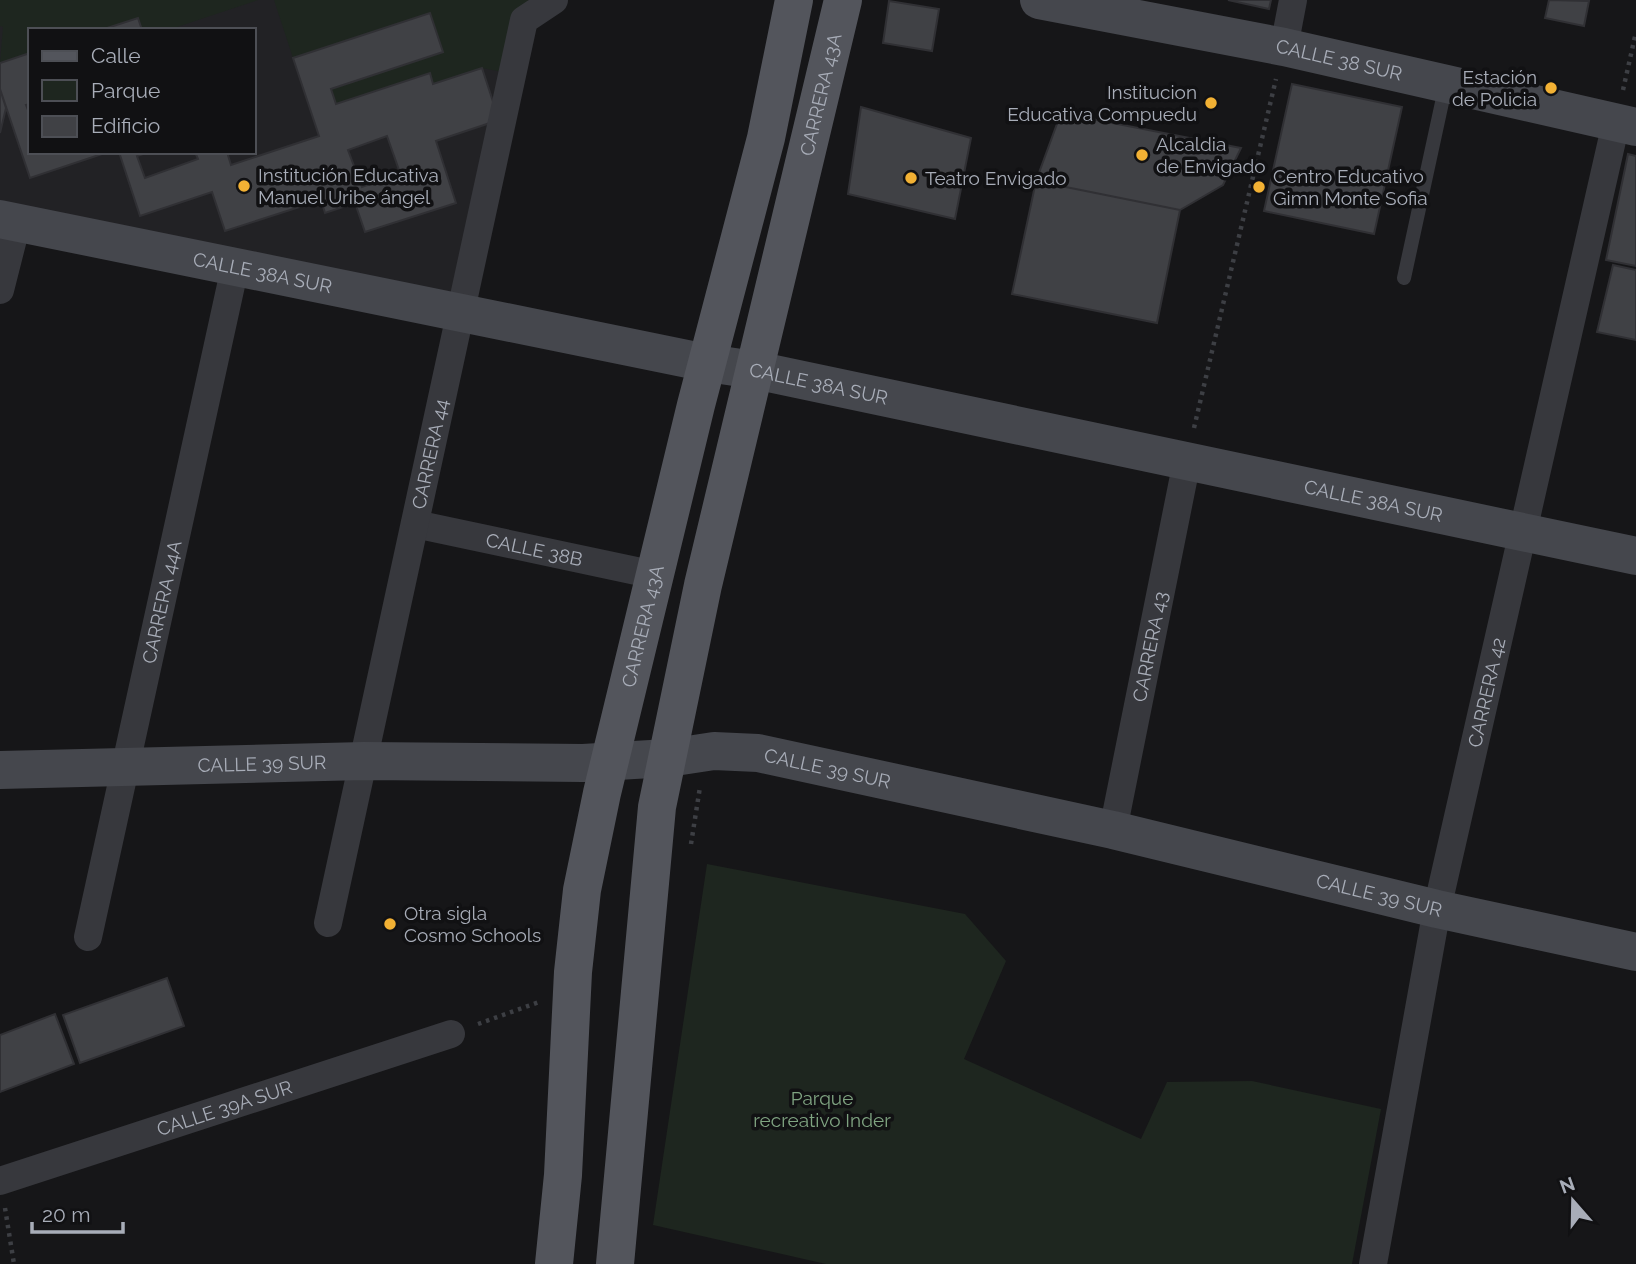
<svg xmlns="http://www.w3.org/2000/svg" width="1636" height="1264" font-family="Raleway,sans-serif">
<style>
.built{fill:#222225;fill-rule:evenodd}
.green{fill:#1e261f}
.building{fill:#404145;stroke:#303034;stroke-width:2;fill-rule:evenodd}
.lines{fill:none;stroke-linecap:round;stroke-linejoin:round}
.path{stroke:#3d3f44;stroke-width:4.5;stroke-dasharray:3.5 5;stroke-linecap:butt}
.lane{stroke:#37383d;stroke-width:14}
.street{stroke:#37383d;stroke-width:28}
.secondary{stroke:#45474d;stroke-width:38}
.primary{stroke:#53555c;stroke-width:38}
.poi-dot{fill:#f2b134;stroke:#111113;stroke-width:2.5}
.labels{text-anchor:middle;stroke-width:7;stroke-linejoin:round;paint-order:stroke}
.street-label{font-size:19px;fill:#a8adb8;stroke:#111113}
.poi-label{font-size:19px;fill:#a8adb8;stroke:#111113;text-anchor:start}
.park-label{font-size:19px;fill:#7fa381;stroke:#111113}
</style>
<rect width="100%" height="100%" fill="#161618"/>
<path class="built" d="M0,0H528L461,313L0,219ZM30,30H254V152H30Z"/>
<path class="green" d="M0,0H258L168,30H142L137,18L101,30H30V53L0,63L3,27L0,26Z
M274,0H528L512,74L482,68L433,84L429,73L336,104L331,89L443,52L430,13L293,58Z
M707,864L965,914L1006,961L964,1059L1141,1139L1167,1082L1252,1081L1381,1109L1352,1264H826L653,1225Z"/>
<path class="building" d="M1228,0H1271L1269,9Z
M1549,0L1589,1L1584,26L1545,18Z
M889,1L939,9L932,51L883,43Z
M430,13L443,52L331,89L336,104L430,73L433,84L482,68L499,120L436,141L456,203L365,232L355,203L325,213L321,200L225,231L212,192L140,216L119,152H149L137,156L145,178L198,159L195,152H227L231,165L319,136L293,58ZM387,136L400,173L362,187L348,150Z
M138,18L142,30H101Z
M30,53V104L26,105L30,115V152H108L30,178L0,89V63Z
M1292,84L1402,107L1374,234L1264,211Z
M0,89L6,108L0,133Z
M861,107L971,138L955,219L848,194Z
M1061,113L1241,148L1223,185L1180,210L1036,181Z
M1628,154L1636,156V266L1606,260Z
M1036,181L1180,210L1157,323L1012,294Z
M1613,265L1636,270V340L1597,332Z
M167,978L184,1026L80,1063L63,1015Z
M55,1014L74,1064L0,1092V1035Z"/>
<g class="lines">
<path class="path" d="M1623,90L1636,32
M1194,428L1276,79
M691,844L700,787
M478,1024L539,1002
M5,1208L14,1264"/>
<path class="lane" d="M1404,278L1446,84"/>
<g class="street">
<path d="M1284,47L1293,0"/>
<path d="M0,290L17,223"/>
<path id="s1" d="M415,524L655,575"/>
<path id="s2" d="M1113,830L1187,461"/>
<path id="s3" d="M328,923L524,20L554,0"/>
<path id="s4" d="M88,937L235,267"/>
<path id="s5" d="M0,1181L451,1034"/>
<path id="s6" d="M1373,1264L1437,909L1616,123"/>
</g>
<g class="secondary">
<path id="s7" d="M1039,0L1284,47L1636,127"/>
<path id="s8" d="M0,219L707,363L755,370L1636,556"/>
<path id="s9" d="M0,770L364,761L583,763L668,758L714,751L758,753L1113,830L1437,909L1636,952"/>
</g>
<g class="primary">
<path id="s10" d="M554,1264L563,1175L573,972L582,890L602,793L696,405L766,138L794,0"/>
<path id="s11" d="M615,1264L657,807L703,585L843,0"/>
</g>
</g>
<g class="poi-dot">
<circle cx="1551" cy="88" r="7"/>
<circle cx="1211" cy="103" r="7"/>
<circle cx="1142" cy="155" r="7"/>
<circle cx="911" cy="178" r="7"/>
<circle cx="244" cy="186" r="7"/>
<circle cx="1259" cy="187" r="7"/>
<circle cx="390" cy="924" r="7"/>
</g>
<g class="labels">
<g class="street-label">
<text dy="7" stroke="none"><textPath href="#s7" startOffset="306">CALLE 38 SUR</textPath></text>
<text dy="7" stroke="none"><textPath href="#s11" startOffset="1190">CARRERA 43A</textPath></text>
<text dy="7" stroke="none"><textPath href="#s8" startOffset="268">CALLE 38A SUR</textPath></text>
<text dy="7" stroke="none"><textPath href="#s8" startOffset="835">CALLE 38A SUR</textPath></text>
<text dy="7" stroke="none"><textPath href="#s3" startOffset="480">CARRERA 44</textPath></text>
<text dy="7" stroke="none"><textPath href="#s8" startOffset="1402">CALLE 38A SUR</textPath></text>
<text dy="7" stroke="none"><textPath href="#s1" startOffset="122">CALLE 38B</textPath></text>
<text dy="7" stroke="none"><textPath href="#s4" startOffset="343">CARRERA 44A</textPath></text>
<text dy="7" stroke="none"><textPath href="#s10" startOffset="646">CARRERA 43A</textPath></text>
<text dy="7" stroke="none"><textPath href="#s2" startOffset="187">CARRERA 43</textPath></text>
<text dy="7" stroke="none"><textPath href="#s6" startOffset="583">CARRERA 42</textPath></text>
<text dy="7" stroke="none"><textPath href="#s9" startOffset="262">CALLE 39 SUR</textPath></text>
<text dy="7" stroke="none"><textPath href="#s9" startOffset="830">CALLE 39 SUR</textPath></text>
<text dy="7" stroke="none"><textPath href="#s9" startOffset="1396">CALLE 39 SUR</textPath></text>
<text dy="7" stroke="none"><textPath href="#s5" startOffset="236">CALLE 39A SUR</textPath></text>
</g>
<g class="poi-label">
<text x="1537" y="84" text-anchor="end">Estación<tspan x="1537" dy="22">de Policia</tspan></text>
<text x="1197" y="99" text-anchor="end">Institucion<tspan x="1197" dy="22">Educativa Compuedu</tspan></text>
<text x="1156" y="151">Alcaldia<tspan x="1156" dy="22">de Envigado</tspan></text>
<text x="258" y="182">Institución Educativa<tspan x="258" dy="22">Manuel Uribe ángel</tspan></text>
<text x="1273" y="183">Centro Educativo<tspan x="1273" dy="22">Gimn Monte Sofia</tspan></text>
<text x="925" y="185">Teatro Envigado</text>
<text x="404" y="920">Otra sigla<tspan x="404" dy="22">Cosmo Schools</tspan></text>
</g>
<g class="park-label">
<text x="822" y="1105">Parque<tspan x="822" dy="22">recreativo Inder</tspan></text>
</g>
</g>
<rect x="28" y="28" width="228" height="126" fill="#111113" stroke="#4d4f55" stroke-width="2"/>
<rect x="42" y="51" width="35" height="10" fill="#53555c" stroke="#4d4f55" stroke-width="2"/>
<text x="91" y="63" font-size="21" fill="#a8adb8">Calle</text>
<rect x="42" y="80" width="35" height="21" fill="#1e261f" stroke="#4d4f55" stroke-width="2"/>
<text x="91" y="98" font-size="21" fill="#a8adb8">Parque</text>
<rect x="42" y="116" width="35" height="21" fill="#404145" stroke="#4d4f55" stroke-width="2"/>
<text x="91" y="133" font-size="21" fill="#a8adb8">Edificio</text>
<g transform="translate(1573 1201) rotate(340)" stroke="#111113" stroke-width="5" paint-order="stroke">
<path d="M0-5L12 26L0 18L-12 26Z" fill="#a8adb8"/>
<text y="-10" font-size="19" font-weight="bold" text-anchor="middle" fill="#a8adb8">N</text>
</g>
<path d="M32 1222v10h91v-10" fill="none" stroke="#a8adb8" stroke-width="3.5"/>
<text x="42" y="1222" font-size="21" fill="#a8adb8" stroke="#111113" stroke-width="5" paint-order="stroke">20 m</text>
</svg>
